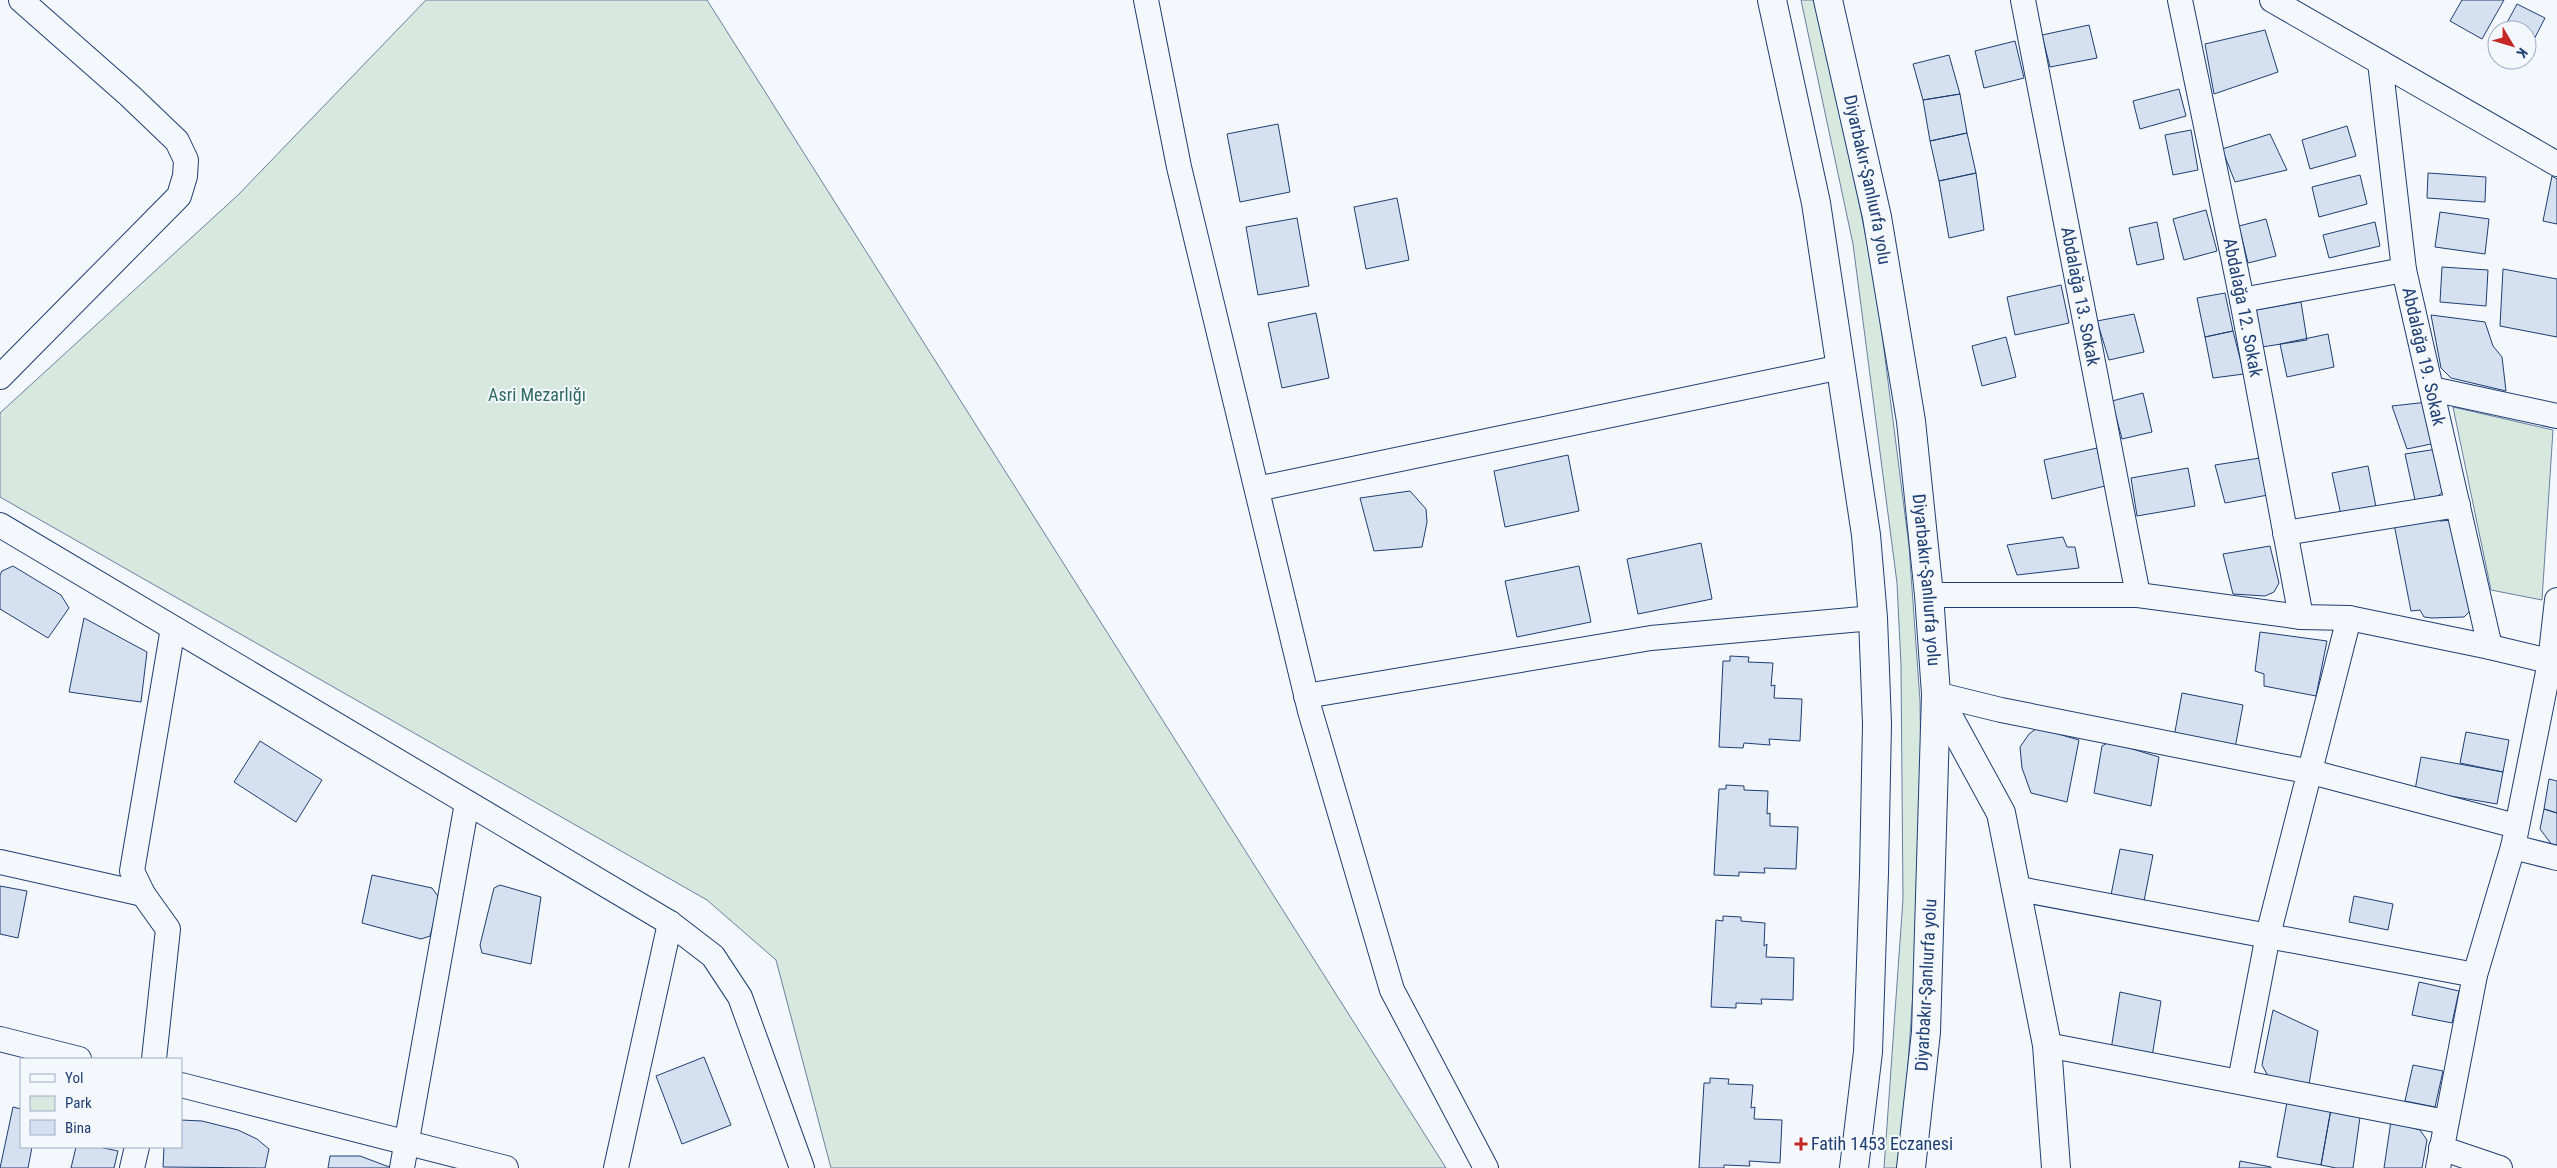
<svg xmlns="http://www.w3.org/2000/svg" width="2557" height="1168" font-family="'Roboto Condensed',sans-serif">
<style>
.green{fill:#d7e8df;stroke:#687fa3}
.building{fill:#d5e0f0;stroke:#1d3f73}
.lines{fill:none;stroke-linecap:round;stroke-linejoin:round}
.minor-casing{stroke:#1d3f73;stroke-width:26}
.major-casing{stroke:#1d3f73;stroke-width:30}
.highway-casing{stroke:#1d3f73;stroke-width:30}
.minor{stroke:#f4f7fb;stroke-width:24}
.major{stroke:#f4f7fb;stroke-width:28}
.highway{stroke:#f4f7fb;stroke-width:28}
.poi-dot{fill:#c62828;stroke:#f4f7fb;stroke-width:2}
.labels{text-anchor:middle;stroke-width:4;stroke-linejoin:round;paint-order:stroke}
.street-label{font-size:18px;fill:#1d3f73;stroke:#f4f7fb}
.park-label{font-size:18px;fill:#2c6c60;stroke:#f4f7fb}
.poi-label{font-size:18px;fill:#1d3f73;stroke:#f4f7fb;text-anchor:start}
</style>
<rect width="100%" height="100%" fill="#f4f7fb"/>
<path class="green" d="M426,0H707L1446,1168H831L776,960L707,900L0,497V413L238,195Z
M1801,0H1818L1876,287L1909,546L1920,701L1922,859L1901,1168H1884L1903,899L1901,665L1897,583L1853,244Z
M2453,407L2553,430L2542,600L2491,590Z"/>
<path class="building" d="M2462,0H2504L2482,39L2450,21Z
M2517,4L2545,18L2527,53V30H2503Z
M2089,25L2097,58L2050,67L2042,35Z
M2265,30L2278,72L2214,94L2205,44Z
M2015,41L2024,78L1984,88L1975,51Z
M1949,55L1960,94L1923,100L1913,64Z
M2179,89L2186,116L2140,129L2133,101Z
M1960,94L1967,133L1930,141L1923,100Z
M1278,124L1290,192L1240,202L1227,134Z
M2347,126L2356,156L2310,169L2302,140Z
M2191,130L2198,170L2173,175L2165,135Z
M1967,133L1976,173L1939,181L1930,141Z
M2270,134L2287,170L2235,182L2222,149Z
M1976,173L1984,230L1949,238L1939,181Z
M2428,173L2486,177L2485,202L2427,198Z
M2360,175L2367,204L2319,217L2312,187Z
M2552,176L2557,179V224L2543,221Z
M1397,198L1409,260L1366,269L1354,207Z
M2206,210L2217,251L2184,260L2173,219Z
M2440,212L2489,219L2485,254L2435,247Z
M1297,218L1309,286L1258,295L1246,227Z
M2266,219L2276,256L2248,263L2239,226Z
M2157,222L2164,259L2137,265L2129,228Z
M2375,222L2380,246L2329,258L2323,235Z
M2442,267L2488,270L2486,306L2440,302Z
M2503,269L2557,279V337L2500,326Z
M2061,285L2069,323L2015,335L2007,297Z
M2225,293L2233,331L2205,337L2197,298Z
M2301,302L2307,340L2262,347L2256,310Z
M1316,313L1329,378L1282,388L1268,323Z
M2134,314L2144,352L2109,360L2097,321Z
M2431,315L2485,322L2493,346L2502,357L2506,391L2451,378L2441,368Z
M2233,331L2244,374L2213,378L2205,337Z
M2328,334L2334,367L2287,377L2280,344Z
M2006,337L2016,377L1982,386L1972,346Z
M2143,393L2152,432L2122,439L2112,401Z
M2428,402L2436,443L2407,449L2392,406Z
M2097,448L2105,486L2052,499L2044,460Z
M2437,449L2445,489L2438,496L2415,500L2405,454Z
M1568,455L1579,511L1505,527L1494,471Z
M2260,458L2268,495L2225,503L2215,465Z
M2368,466L2376,507L2341,515L2332,473Z
M2188,468L2195,506L2137,516L2131,478Z
M1410,491L1426,509L1427,522L1422,547L1374,551L1360,498Z
M2436,518L2440,521L2453,520L2471,610L2464,617L2432,618L2424,617L2420,610L2411,611L2394,524Z
M2063,537L2067,547H2075L2079,568L2017,575L2007,545Z
M1701,543L1712,599L1638,614L1627,559Z
M2270,546L2279,583L2274,592L2265,596L2233,594L2223,554Z
M13,566L61,595L69,608L48,638L0,609V575L2,571Z
M1579,566L1591,622L1517,637L1505,581Z
M84,618L147,652L141,702L69,692Z
M2260,632L2327,641L2316,696L2264,686V674L2255,671Z
M1730,656L1749,657L1748,662L1773,663L1771,686L1775,685L1774,698L1802,699L1800,741L1769,739L1770,745L1744,743L1743,748L1719,747L1723,661H1730Z
M2182,693L2243,705L2235,748L2174,737Z
M2037,728L2079,740L2067,802L2031,793L2022,768L2020,747L2029,734Z
M2466,732L2509,740L2503,772L2460,763Z
M260,741L322,780L296,822L234,782Z
M2109,742L2159,757L2151,806L2094,793L2102,746Z
M2421,757L2503,772L2497,804L2415,790Z
M2549,779L2557,781V813L2544,809Z
M1726,785L1744,786V790L1768,791L1767,814L1770,813V826L1798,827L1796,869L1764,868L1765,873L1739,872V876L1714,875L1719,789H1726Z
M2544,809L2557,813V846L2552,845L2540,829Z
M2120,849L2153,855L2144,901L2111,895Z
M372,875L432,888L440,899L430,936L421,939L362,923Z
M500,885L541,897L531,964L482,953L480,945L494,888Z
M0,886L27,891L18,938L0,934Z
M2354,896L2393,904L2388,930L2349,922Z
M1723,916L1741,917V921L1765,923L1764,946L1767,944L1766,957L1794,958L1793,1000L1761,999L1762,1004L1736,1003V1008L1711,1007L1716,920L1723,921Z
M2419,982L2459,991L2452,1023L2412,1015Z
M2120,992L2161,1001L2152,1057L2111,1050Z
M2273,1010L2318,1031L2309,1084L2268,1076L2262,1065Z
M704,1057L731,1125L682,1144L656,1076Z
M2413,1065L2443,1071L2435,1107L2405,1101Z
M1710,1078L1729,1079L1728,1084L1753,1085L1751,1108L1755,1107L1754,1119L1782,1120L1780,1163L1749,1161L1750,1166L1724,1165V1168H1699L1704,1083H1710Z
M2287,1102L2331,1109L2321,1165L2277,1157Z
M13,1107L21,1109V1147H32L28,1168H0Z
M2331,1109L2360,1117L2353,1168H2336L2321,1165Z
M181,1120L202,1121L238,1130L257,1139L269,1149L265,1168L163,1167L164,1147H181Z
M2391,1121L2420,1130L2427,1140L2422,1168H2384Z
M76,1147H99L118,1151L114,1168H71Z
M330,1156H360L392,1168H328Z
M2240,1161L2271,1167V1168H2239Z"/>
<g class="lines">
<g class="minor-casing">
<g id="minor">
<path d="M1146,0L1179,167L1310,711L1392,990L1486,1168"/>
<path id="s1" d="M2023,0L2138,595"/>
<path id="s2" d="M2180,0L2242,300L2301,617"/>
<path d="M2272,0L2557,164"/>
<path id="s3" d="M2380,62L2404,270L2490,647"/>
<path d="M2242,300L2404,270"/>
<path d="M0,377L179,196L185,176L186,160L177,141L130,96L21,0"/>
<path d="M2432,389L2557,416"/>
<path d="M1257,489L1841,367"/>
<path d="M0,525L670,923L713,956L740,997L802,1168"/>
<path d="M2285,533L2458,505"/>
<path d="M1929,595H2138L2301,617L2349,618L2490,647L2557,663"/>
<path d="M1936,694L2001,710L2311,772L2516,826"/>
<path d="M1306,696L1651,638L1873,618"/>
<path d="M2513,847L2557,858"/>
<path d="M0,862L143,894"/>
<path d="M2014,888L2475,975"/>
<path d="M0,1039L79,1059"/>
<path d="M2047,1045L2446,1122"/>
<path d="M154,1059L168,929L143,894L132,871L173,628"/>
<path d="M2240,1081L2268,935L2349,618"/>
<path d="M181,1085L506,1168"/>
<path d="M2441,1148L2500,1168"/>
<path d="M132,1168L137,1147"/>
<path d="M402,1168L467,803"/>
<path d="M616,1168L670,923"/>
<path d="M2438,1168L2475,975L2513,847L2550,662L2557,600"/>
</g>
</g>
<g class="major-casing">
<path id="major" d="M1936,694L2001,813L2047,1045L2056,1168"/>
</g>
<g class="highway-casing">
<g id="highway">
<path d="M1772,0L1816,203L1866,535L1873,618L1877,724L1874,873L1868,1052L1854,1168"/>
<path id="s4" d="M1828,0L1877,217L1911,421L1929,595L1936,694L1926,1032L1911,1168"/>
</g>
</g>
<use href="#minor" class="minor"/>
<use href="#major" class="major"/>
<use href="#highway" class="highway"/>
</g>
<path class="poi-dot" d="M1798.5 1136.5h5v5h5v5h-5v5h-5v-5h-5v-5h5z"/>
<g class="labels">
<g class="street-label">
<text dy="6" stroke="none"><textPath href="#s4" startOffset="184">Diyarbakır-Şanlıurfa yolu</textPath></text>
<text dy="6" stroke="none"><textPath href="#s1" startOffset="302">Abdalağa 13. Sokak</textPath></text>
<text dy="6" stroke="none"><textPath href="#s2" startOffset="314">Abdalağa 12. Sokak</textPath></text>
<text dy="6" stroke="none"><textPath href="#s3" startOffset="298">Abdalağa 19. Sokak</textPath></text>
<text dy="6" stroke="none"><textPath href="#s4" startOffset="589">Diyarbakır-Şanlıurfa yolu</textPath></text>
<text transform="translate(1926 985) rotate(-87)" y="6">Diyarbakır-Şanlıurfa yolu</text>
</g>
<g class="park-label">
<text x="537" y="401">Asri Mezarlığı</text>
</g>
<g class="poi-label">
<text x="1811" y="1150">Fatih 1453 Eczanesi</text>
</g>
</g>
<rect x="20" y="1058" width="162" height="90" fill="#f4f7fb" stroke="#9eadc5"/>
<rect x="30" y="1074" width="25" height="8" fill="#f4f7fb" stroke="#9eadc5"/>
<text x="65" y="1083" font-size="15" fill="#1d3f73">Yol</text>
<rect x="30" y="1096" width="25" height="15" fill="#d7e8df" stroke="#9eadc5"/>
<text x="65" y="1108" font-size="15" fill="#1d3f73">Park</text>
<rect x="30" y="1120" width="25" height="15" fill="#d5e0f0" stroke="#9eadc5"/>
<text x="65" y="1133" font-size="15" fill="#1d3f73">Bina</text>
<g transform="translate(2512 45) rotate(128)"><circle r="24" fill="#f4f7fb" stroke="#9eadc5"/>
<path d="M0-4L9 19L0 12L-9 19Z" fill="#c62828"/>
<text y="-8" font-size="14" font-weight="bold" text-anchor="middle" fill="#1d3f73">K</text>
</g>
</svg>
